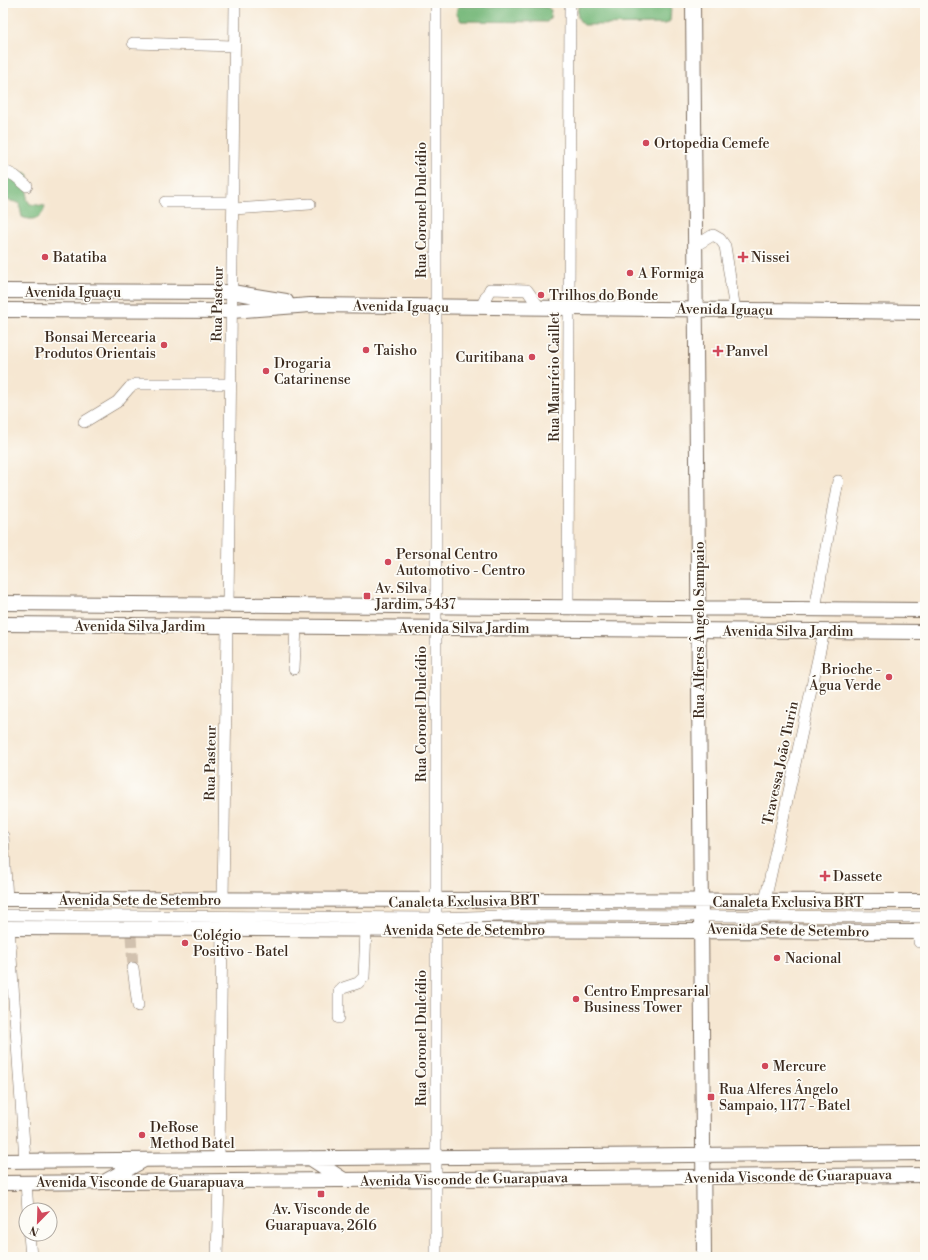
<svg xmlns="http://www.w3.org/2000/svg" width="928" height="1260" font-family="'Libre Bodoni',serif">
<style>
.forest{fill:#78b97b;stroke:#5a724c}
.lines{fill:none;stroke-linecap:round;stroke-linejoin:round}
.minor-tunnel{stroke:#d1c1ae;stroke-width:11;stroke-dasharray:11 5.5;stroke-linecap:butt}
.minor-casing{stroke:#7c6c5d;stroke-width:12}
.major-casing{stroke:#7c6c5d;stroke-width:16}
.minor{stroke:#fff;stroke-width:11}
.major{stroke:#fff;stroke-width:14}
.poi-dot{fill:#d1495b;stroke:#fdfcf7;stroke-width:1.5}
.labels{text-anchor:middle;stroke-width:3.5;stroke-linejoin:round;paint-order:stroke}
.poi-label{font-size:14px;fill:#3b2a1e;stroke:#fdfcf7;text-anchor:start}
.street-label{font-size:14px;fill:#3b2a1e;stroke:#fdfcf7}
</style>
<rect width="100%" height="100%" fill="#fdfcf7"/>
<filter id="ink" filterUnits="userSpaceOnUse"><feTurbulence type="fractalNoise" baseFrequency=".025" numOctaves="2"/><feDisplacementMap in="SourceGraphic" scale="8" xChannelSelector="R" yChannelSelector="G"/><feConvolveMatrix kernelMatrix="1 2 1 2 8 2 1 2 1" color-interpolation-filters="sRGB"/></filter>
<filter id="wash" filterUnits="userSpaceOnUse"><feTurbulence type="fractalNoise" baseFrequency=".012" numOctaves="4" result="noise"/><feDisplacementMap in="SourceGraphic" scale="16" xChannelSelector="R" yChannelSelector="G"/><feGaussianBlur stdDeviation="0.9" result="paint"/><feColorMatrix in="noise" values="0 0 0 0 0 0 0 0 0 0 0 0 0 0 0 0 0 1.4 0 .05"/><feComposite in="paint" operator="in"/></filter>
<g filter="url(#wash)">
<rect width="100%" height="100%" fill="#f6e7d2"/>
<path class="forest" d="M666,4L671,7L670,21L665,24L584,25C577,19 577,16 578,7L584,5Z
M458,6L547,7L551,10L550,19L547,22L461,21L456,13Z
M11,171L26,173L29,175L27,199L30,204L45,206C43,218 33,222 22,217L19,203L3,199V173Z"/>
</g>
<g filter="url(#ink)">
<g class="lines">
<path class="minor-tunnel" d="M131,936L133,968"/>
<g class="minor-casing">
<path id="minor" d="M133,43L234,46
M3,170L15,176L27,186
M165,202H233
M233,209L310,204
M695,246L713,235L720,239L725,246L735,310
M481,307L490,289L527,290L539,307
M84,422L117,402L130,387L136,384H231
M228,605L235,3
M568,607L570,3
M815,609L838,481
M294,669L296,627
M3,836L7,899
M223,900L227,626
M765,901L824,631
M3,915L436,918L530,915L925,917
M9,928L25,1160
M919,942L920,932
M133,968L138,1006
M339,1018V992L343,988L358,983L364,977L366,930
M219,1159L222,928
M26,1183L28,1210
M29,1234L31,1257
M217,1257L219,1182
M436,1257V3"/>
</g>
<g class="major-casing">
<path id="major" d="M693,3L704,1257
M3,291L232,292L286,301
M3,310L232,311L310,305L925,312
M3,603L925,610
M3,624L925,632
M3,899L925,901
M3,928L925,932
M310,1158L344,1180
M3,1161L925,1153
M106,1181L144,1160
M3,1183L925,1175"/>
</g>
<use href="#minor" class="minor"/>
<use href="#major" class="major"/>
</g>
</g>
<g class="poi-dot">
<circle cx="646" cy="143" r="4"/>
<circle cx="45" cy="257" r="4"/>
<path d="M741 251h4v4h4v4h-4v4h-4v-4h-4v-4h4z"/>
<circle cx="630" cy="273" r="4"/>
<circle cx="541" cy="295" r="4"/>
<circle cx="164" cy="345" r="4"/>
<circle cx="366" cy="350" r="4"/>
<path d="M716 345h4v4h4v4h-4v4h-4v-4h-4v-4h4z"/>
<circle cx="532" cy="357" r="4"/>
<circle cx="266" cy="371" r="4"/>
<circle cx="388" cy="562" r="4"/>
<rect x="363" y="592" width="8" height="8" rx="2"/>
<circle cx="889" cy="677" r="4"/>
<path d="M823 870h4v4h4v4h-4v4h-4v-4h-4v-4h4z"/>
<circle cx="185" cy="943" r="4"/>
<circle cx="777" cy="958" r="4"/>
<circle cx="576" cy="999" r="4"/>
<circle cx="765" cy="1066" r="4"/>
<rect x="707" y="1093" width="8" height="8" rx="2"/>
<circle cx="142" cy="1135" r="4"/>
<rect x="317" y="1190" width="8" height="8" rx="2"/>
</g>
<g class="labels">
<g class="poi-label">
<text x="654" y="148">Ortopedia Cemefe</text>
<text x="53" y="262">Batatiba</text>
<text x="751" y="262">Nissei</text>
<text x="638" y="278">A Formiga</text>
<text x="549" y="300">Trilhos do Bonde</text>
<text x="156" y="342" text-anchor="end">Bonsai Mercearia<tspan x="156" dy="16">Produtos Orientais</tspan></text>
<text x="374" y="355">Taisho</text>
<text x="726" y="356">Panvel</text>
<text x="524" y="362" text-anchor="end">Curitibana</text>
<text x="274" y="368">Drogaria<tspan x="274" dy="16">Catarinense</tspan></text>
<text x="396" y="559">Personal Centro<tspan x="396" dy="16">Automotivo - Centro</tspan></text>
<text x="375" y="593">Av. Silva<tspan x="375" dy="16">Jardim, 5437</tspan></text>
<text x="881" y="674" text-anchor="end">Brioche -<tspan x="881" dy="16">Água Verde</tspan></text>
<text x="833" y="881">Dassete</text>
<text x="193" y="940">Colégio<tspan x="193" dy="16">Positivo - Batel</tspan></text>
<text x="785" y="963">Nacional</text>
<text x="584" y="996">Centro Empresarial<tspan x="584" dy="16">Business Tower</tspan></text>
<text x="773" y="1071">Mercure</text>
<text x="719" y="1094">Rua Alferes Ângelo<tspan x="719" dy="16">Sampaio, 1177 - Batel</tspan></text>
<text x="150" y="1132">DeRose<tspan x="150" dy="16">Method Batel</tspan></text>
<text x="321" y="1214" text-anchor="middle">Av. Visconde de<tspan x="321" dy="16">Guarapuava, 2616</tspan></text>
</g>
<g class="street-label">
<text transform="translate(421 210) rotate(-90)" y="5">Rua Coronel Dulcídio</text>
<text x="73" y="297">Avenida Iguaçu</text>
<text transform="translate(217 304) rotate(-89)" y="5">Rua Pasteur</text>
<text transform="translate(401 306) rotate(1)" y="5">Avenida Iguaçu</text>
<text transform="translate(725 309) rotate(1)" y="5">Avenida Iguaçu</text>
<text transform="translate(554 377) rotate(-90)" y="5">Rua Maurício Caillet</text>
<text x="140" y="631">Avenida Silva Jardim</text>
<text x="464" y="633">Avenida Silva Jardim</text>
<text transform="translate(699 630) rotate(-90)" y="5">Rua Alferes Ângelo Sampaio</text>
<text x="788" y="636">Avenida Silva Jardim</text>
<text transform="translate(421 714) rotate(-90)" y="5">Rua Coronel Dulcídio</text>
<text transform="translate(210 763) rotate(-89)" y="5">Rua Pasteur</text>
<text transform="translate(780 763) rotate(-78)" y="5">Travessa João Turin</text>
<text x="140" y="905">Avenida Sete de Setembro</text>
<text transform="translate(464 901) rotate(-1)" y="5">Canaleta Exclusiva BRT</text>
<text x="788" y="907">Canaleta Exclusiva BRT</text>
<text x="464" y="935">Avenida Sete de Setembro</text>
<text transform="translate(788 930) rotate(1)" y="5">Avenida Sete de Setembro</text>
<text transform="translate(421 1038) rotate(-90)" y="5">Rua Coronel Dulcídio</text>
<text transform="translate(788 1176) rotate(-1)" y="5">Avenida Visconde de Guarapuava</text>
<text transform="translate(464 1179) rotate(-1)" y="5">Avenida Visconde de Guarapuava</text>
<text x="140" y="1187">Avenida Visconde de Guarapuava</text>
</g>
</g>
<rect width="928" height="1260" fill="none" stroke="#fdfcf7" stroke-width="16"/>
<g transform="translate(38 1222) rotate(203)"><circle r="19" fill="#fdfcf7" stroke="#afa8a0"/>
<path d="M0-3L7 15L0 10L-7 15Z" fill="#d1495b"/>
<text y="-6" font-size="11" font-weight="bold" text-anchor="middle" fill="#3b2a1e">N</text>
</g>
</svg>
